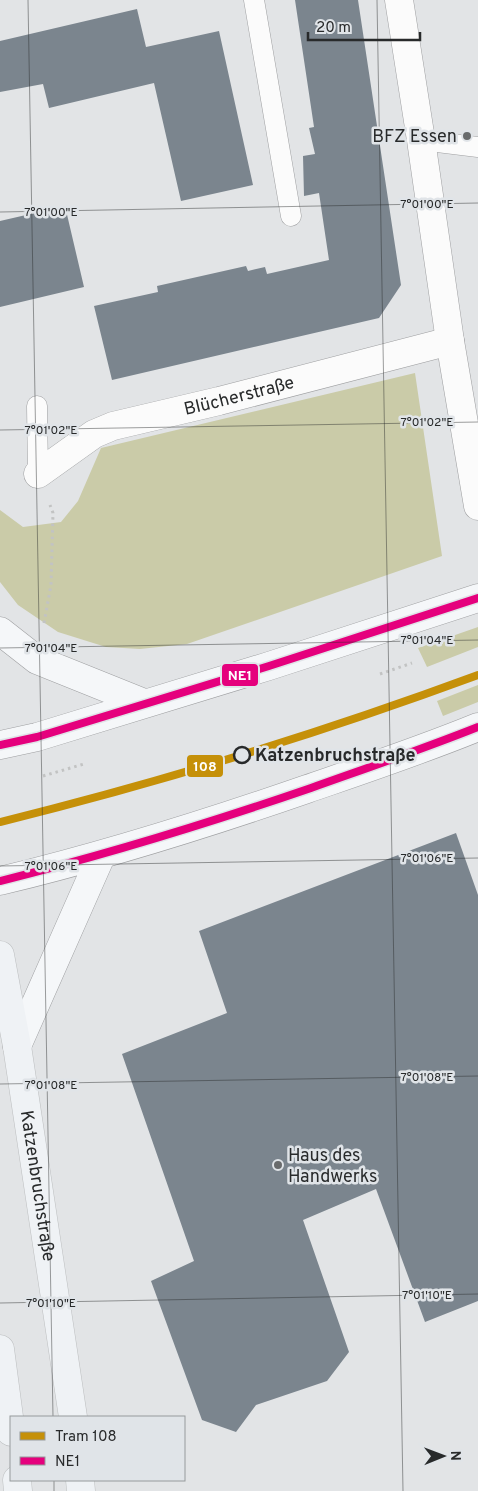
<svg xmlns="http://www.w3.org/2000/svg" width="478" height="1491" font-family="Overpass,sans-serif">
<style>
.green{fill:#cacba8}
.building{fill:#7b858e}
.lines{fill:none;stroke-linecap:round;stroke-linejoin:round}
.lane-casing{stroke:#9e9fa1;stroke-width:21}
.street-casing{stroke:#9e9fa1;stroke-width:29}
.secondary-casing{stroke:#9e9fa1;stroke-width:29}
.primary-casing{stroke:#bdbfc0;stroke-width:29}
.path{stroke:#c2c3c3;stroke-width:3;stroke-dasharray:2.5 4;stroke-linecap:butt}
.lane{stroke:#fbfbfb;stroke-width:20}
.street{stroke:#fbfbfb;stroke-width:28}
.secondary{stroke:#f5f7f9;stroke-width:28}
.primary{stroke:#eff2f5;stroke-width:28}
.bus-1-casing{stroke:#e0e4e8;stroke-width:11}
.bus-1{stroke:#e5007d;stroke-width:8}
.tram-1-casing{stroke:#e0e4e8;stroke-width:11}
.tram-1{stroke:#c59009;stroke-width:8}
.ticks{fill:none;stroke:#282a2b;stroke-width:1;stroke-opacity:0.45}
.poi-dot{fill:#696b6c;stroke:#e0e4e8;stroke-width:2}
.stop-dot{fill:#e0e4e8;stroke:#282a2b;stroke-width:2.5}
.labels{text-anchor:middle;stroke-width:5;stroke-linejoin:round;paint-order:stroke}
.poi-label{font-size:18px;fill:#282a2b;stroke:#e0e4e8;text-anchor:end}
.street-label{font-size:18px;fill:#282a2b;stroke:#e0e4e8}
.stop-label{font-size:18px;font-weight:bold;fill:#282a2b;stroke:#e0e4e8;text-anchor:start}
.ticks-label{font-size:12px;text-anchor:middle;fill:#282a2b;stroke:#e0e4e8;stroke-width:5;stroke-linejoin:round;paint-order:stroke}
.line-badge{stroke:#e0e4e8;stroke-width:2}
.badge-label{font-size:14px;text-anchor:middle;font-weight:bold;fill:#fff}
</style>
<rect width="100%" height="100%" fill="#e2e4e6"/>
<path class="green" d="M415,373L442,556L187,644L140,649L106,647L58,632L18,605L0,582V510L23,527L61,522L78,501L101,448Z
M478,627V647L427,667L418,648Z
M478,685V702L443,716L437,701Z"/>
<path class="building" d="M295,0H358L401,285L379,318L112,380L94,306L158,292L157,286L246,266L248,271L265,267L267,274L329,260L319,193L304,196L303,156L315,154L309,128L314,127Z
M137,9L146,47L219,31L253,185L181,201L154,83L49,108L43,84L0,92V41Z
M65,206L84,287L0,307V221Z
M456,833L478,895V1301L425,1322L376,1189L303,1220L349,1352L327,1381L256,1405L236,1432L202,1420L151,1281L194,1261L122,1054L227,1013L199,931Z"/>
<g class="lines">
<g class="lane-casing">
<path id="lane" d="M254,0L291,216
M421,140L478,147
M37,406L38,474"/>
</g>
<g class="street-casing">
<g id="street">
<path d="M399,0L421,140L450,341L478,506"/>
<path id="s1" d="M38,474L94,434L113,426L219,401L450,341"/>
</g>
</g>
<g class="secondary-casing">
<path id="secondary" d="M0,631L37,660L144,703
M0,745L37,737L269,666L478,598
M0,881C104,856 206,824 307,789C365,769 422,750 478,727
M17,1046L101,856"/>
</g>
<g class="primary-casing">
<g id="primary">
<path id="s2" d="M0,955L17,1046L73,1417"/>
<path d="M0,1349L11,1432"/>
<path d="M17,1480L18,1491"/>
<path d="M80,1480L81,1491"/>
</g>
</g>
<path class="path" d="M44,623L51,585L53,513L50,505
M380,674L412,663
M43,776L84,764"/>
<use href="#lane" class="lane"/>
<use href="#street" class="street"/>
<use href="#secondary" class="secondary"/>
<use href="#primary" class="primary"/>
<g class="bus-1-casing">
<path id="bus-1" d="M0,745L37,737L269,666L478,598
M0,881C105,855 209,823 311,788C367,768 423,749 478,727"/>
</g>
<use href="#bus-1" class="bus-1"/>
<g class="tram-1-casing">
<path id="tram-1" d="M0,822C162,782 321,733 478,675"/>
</g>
<use href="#tram-1" class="tram-1"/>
</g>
<path class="ticks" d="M28,0L53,1417M377,0L403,1491M0,212L478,203M0,430L478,422M0,648L478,640M0,866L478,858M0,1084L478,1076M0,1303L478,1294M54,1480V1491"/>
<g class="poi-dot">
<circle cx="467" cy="136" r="5"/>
<circle cx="278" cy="1165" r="5"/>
</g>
<circle class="stop-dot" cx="242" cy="755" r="8"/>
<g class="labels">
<g class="poi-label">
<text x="457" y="142">BFZ Essen</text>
<text x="288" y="1161" text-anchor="start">Haus des<tspan x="288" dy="21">Handwerks</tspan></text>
</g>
<g class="street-label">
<text dy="6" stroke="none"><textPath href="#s1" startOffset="219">Blücherstraße</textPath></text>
<text dy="6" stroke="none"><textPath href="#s2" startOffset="234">Katzenbruchstraße</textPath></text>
</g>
<g class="stop-label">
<text x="255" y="761">Katzenbruchstraße</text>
</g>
</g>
<g class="ticks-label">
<text x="427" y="208">7°01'00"E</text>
<text x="51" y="216">7°01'00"E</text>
<text x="427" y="426">7°01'02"E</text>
<text x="51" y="434">7°01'02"E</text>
<text x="427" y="644">7°01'04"E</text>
<text x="51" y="652">7°01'04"E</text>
<text x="427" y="862">7°01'06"E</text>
<text x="51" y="870">7°01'06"E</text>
<text x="427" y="1081">7°01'08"E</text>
<text x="51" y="1089">7°01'08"E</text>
<text x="427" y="1299">7°01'10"E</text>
<text x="51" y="1307">7°01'10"E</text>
</g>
<g class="line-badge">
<rect x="221" y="663" width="38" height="24" rx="5" fill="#e5007d"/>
<rect x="186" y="754" width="38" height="24" rx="5" fill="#c59009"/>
</g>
<g class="badge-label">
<text x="240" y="680">NE1</text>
<text x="205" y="771">108</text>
</g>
<rect x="10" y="1416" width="175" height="65" fill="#e0e4e8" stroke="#969a9c"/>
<rect x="20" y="1432" width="25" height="8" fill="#c59009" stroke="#969a9c"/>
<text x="55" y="1441" font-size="15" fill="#282a2b">Tram 108</text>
<rect x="20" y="1457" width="25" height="8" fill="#e5007d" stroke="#969a9c"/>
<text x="55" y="1466" font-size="15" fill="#282a2b">NE1</text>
<g transform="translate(443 1456) rotate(89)" stroke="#e0e4e8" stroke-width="4" paint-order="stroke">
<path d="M0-4L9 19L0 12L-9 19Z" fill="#282a2b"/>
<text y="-8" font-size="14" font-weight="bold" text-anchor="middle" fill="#282a2b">N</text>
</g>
<path d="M308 32v8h112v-8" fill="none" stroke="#282a2b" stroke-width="2.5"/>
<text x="316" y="32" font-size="15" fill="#282a2b" stroke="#e0e4e8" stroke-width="4" paint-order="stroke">20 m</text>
</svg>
